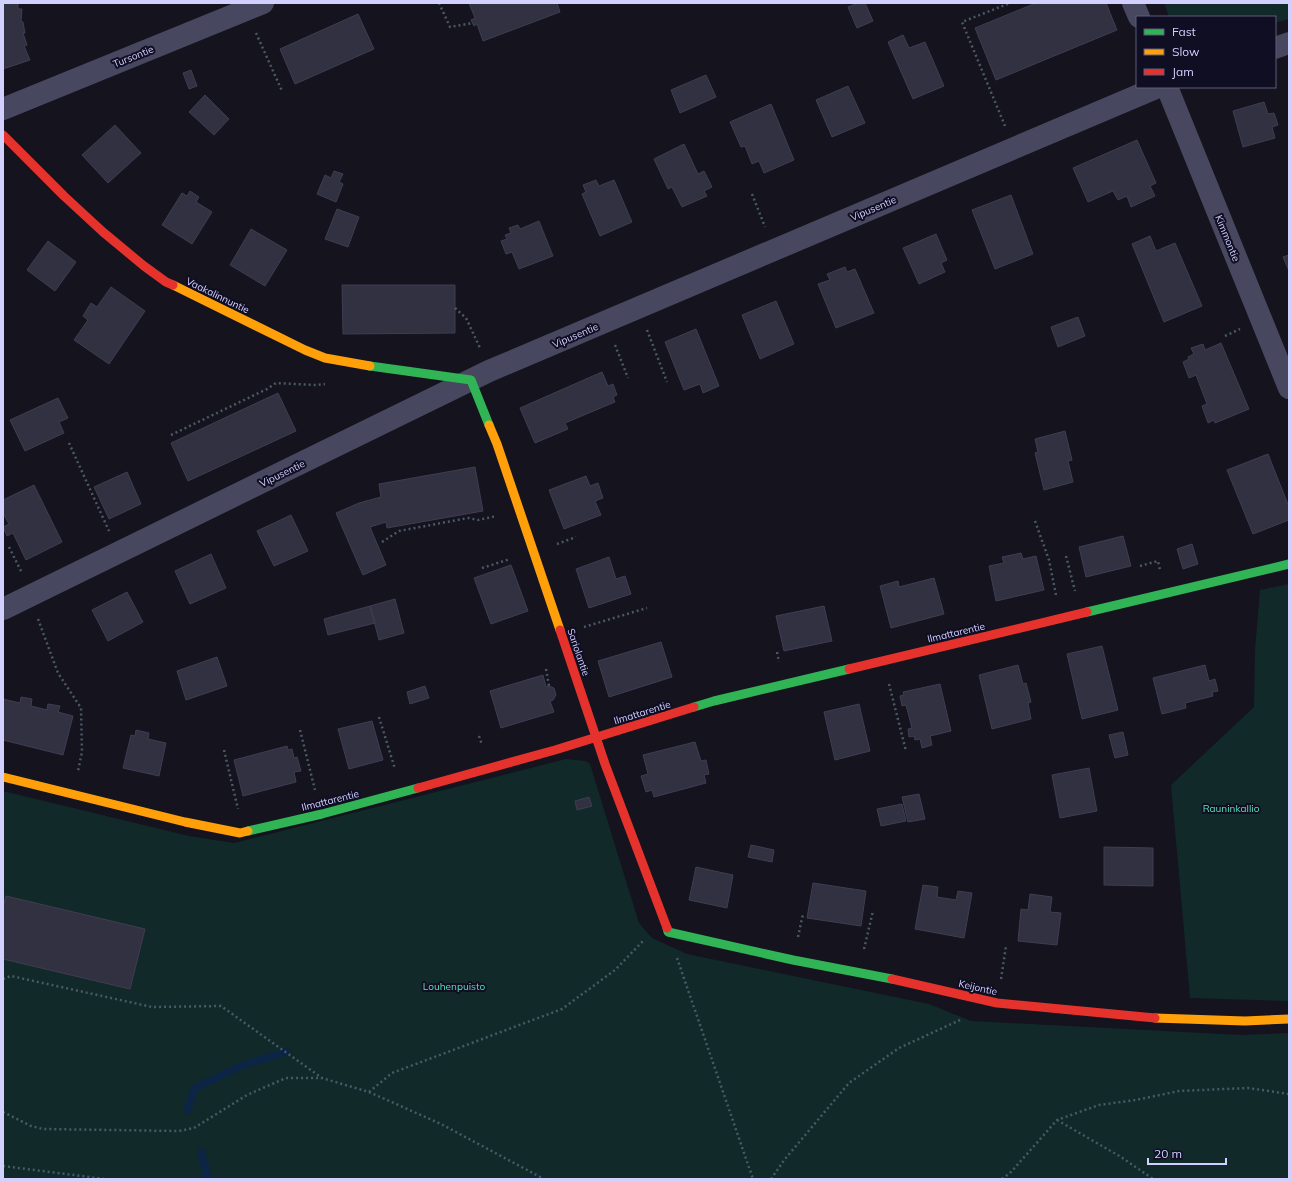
<svg xmlns="http://www.w3.org/2000/svg" width="1292" height="1182" font-family="Mulish,sans-serif">
<style>
.green{fill:#112929}
.lines{fill:none;stroke-linecap:round;stroke-linejoin:round}
.stream{stroke:#0d2545;stroke-width:8}
.building{fill:#323141;stroke:#3f3d52}
.path{stroke:#495a66;stroke-width:2.5;stroke-dasharray:2 3;stroke-linecap:butt}
.street{stroke:#47485f;stroke-width:22}
.fast{stroke:#30b455;stroke-width:9}
.slow{stroke:#ff9f0a;stroke-width:9}
.jam{stroke:#e5322d;stroke-width:9}
.labels{text-anchor:middle;stroke-width:4;stroke-linejoin:round;paint-order:stroke}
.street-label{font-size:10px;fill:#d2d0ff;stroke:#100e23}
.park-label{font-size:10px;fill:#5be1b6;stroke:#100e23}
</style>
<rect width="100%" height="100%" fill="#14131e"/>
<path class="green" d="M1164,3H1289V19L1275,23V17H1169Z
M1289,584V1001L1190,998L1171,785L1254,707L1255,650L1260,590Z
M566,759L586,761L590,764L639,923L652,938L687,954L929,1004L971,1021L1242,1035L1289,1033V1179H3V791L189,836L234,843Z"/>
<g class="lines">
<path class="stream" d="M187,1110L195,1088L243,1065L286,1052
M201,1152L207,1175"/>
</g>
<path class="building" d="M3,3H18V9H22L21,21L23,22L25,33H23L27,45L24,46L30,60L3,69Z
M469,3H557L560,12L483,41L477,24L474,26L471,20L475,18Z
M858,3H865L873,21L857,28L848,7Z
M1036,3H1106L1117,30L996,80L975,28Z
M358,14L374,49L295,84L280,49Z
M903,35L909,48L925,42L944,86L913,99L888,42Z
M191,70L197,86L189,89L183,73Z
M706,75L716,97L680,113L671,90Z
M848,86L865,123L832,137L816,100Z
M205,95L229,119L214,135L189,112Z
M1264,102L1268,114L1274,113L1278,125L1272,127L1275,138L1243,147L1233,111Z
M771,104L794,160L764,173L759,161L752,164L745,146L741,147L730,122Z
M115,125L141,153L108,183L82,155Z
M1137,140L1156,183L1150,186L1155,196L1131,207L1127,196L1118,200L1113,191L1088,202L1073,168Z
M684,144L698,174L704,171L712,187L704,191L707,196L682,207L672,187L668,189L654,159Z
M334,171L343,174L339,182L343,184L336,202L317,194L325,175L331,178Z
M596,180L599,186L614,180L632,222L600,236L582,194L586,192L583,185Z
M190,191L199,197L196,202L212,212L192,244L162,225L182,193L187,196Z
M1011,195L1033,254L995,269L972,210Z
M337,209L359,217L348,247L325,239Z
M539,221L553,256L519,269L512,252L506,254L501,241L507,239L505,235L511,233L509,228L518,225L520,229Z
M251,229L287,250L265,286L230,265Z
M936,234L947,260L941,263L945,272L919,284L903,248Z
M1150,236L1156,251L1175,243L1202,306L1164,322L1132,244Z
M48,241L76,262L55,291L27,270Z
M1289,255V271L1283,257Z
M845,267L847,272L855,269L874,313L836,328L818,284L830,280L827,274Z
M342,285H455V333L343,334Z
M111,287L145,311L109,364L74,340L88,320L83,316L91,303L97,307Z
M776,301L794,344L760,359L742,315Z
M1078,317L1085,336L1058,347L1051,327Z
M696,329L719,386L703,393L700,384L684,390L665,342Z
M1221,343L1249,409L1215,423L1214,420L1208,423L1202,406L1207,404L1196,375L1189,378L1183,362L1189,359L1188,357L1194,354L1191,348L1203,344L1205,350Z
M602,372L608,386L613,384L617,395L613,397L615,402L565,423L568,429L535,443L520,408Z
M278,393L296,431L188,481L171,443Z
M58,398L68,418L59,422L64,433L25,451L10,420Z
M1065,431L1072,460L1068,461L1073,482L1044,490L1035,453L1038,452L1035,439Z
M1268,454L1289,507V520L1253,534L1227,470Z
M475,467L483,511L387,528L386,522L370,527L386,565L363,575L336,513L359,503L381,497L379,484Z
M127,472L141,504L109,519L94,487Z
M586,476L590,486L598,483L603,498L595,501L601,515L564,529L549,490Z
M34,485L62,542L26,560L13,533L7,536L3,527L9,524L3,513V500Z
M291,515L308,551L274,566L257,531Z
M1123,536L1131,566L1086,577L1079,547Z
M1192,544L1198,564L1183,569L1177,549Z
M1021,553L1023,559L1036,556L1044,590L996,601L989,566L1004,563L1002,557Z
M211,554L226,588L190,604L175,571Z
M609,557L616,579L625,576L631,594L589,608L576,569Z
M511,565L528,611L491,624L474,578Z
M934,578L944,614L891,628L880,586L898,581L899,587Z
M127,592L143,622L108,641L92,610Z
M395,599L404,633L379,640L370,606Z
M370,606L375,623L328,635L324,619Z
M824,606L832,641L784,651L776,616Z
M661,642L672,677L609,697L598,661Z
M1102,646L1118,710L1082,719L1067,654Z
M217,657L227,686L186,700L177,671Z
M1018,665L1023,684L1026,683L1031,702L1028,703L1031,719L992,729L979,675Z
M1205,665L1209,681L1215,679L1218,691L1212,692L1213,696L1185,703L1186,708L1162,714L1153,678Z
M543,675L546,687L549,686L554,688L556,695L553,700L550,701L554,712L501,728L490,691Z
M940,684L951,731L930,736L932,745L922,748L920,739L915,740L914,736L909,737L908,729L912,728L906,705L902,706L900,696L904,695L903,692Z
M425,686L429,698L410,704L407,692Z
M21,697L32,699L31,706L47,710L48,704L60,706L58,712L73,716L63,755L3,740V699L20,703Z
M859,704L870,751L835,760L824,712Z
M372,721L383,760L349,769L338,729Z
M136,730L149,733L148,739L166,743L159,776L123,768L131,735L135,736Z
M1123,732L1128,755L1115,758L1109,735Z
M695,742L701,761L706,760L709,774L704,775L706,783L654,797L652,790L646,792L641,776L648,774L643,755Z
M287,746L288,750L292,749L294,758L297,757L301,771L294,772L296,782L243,796L234,760Z
M1089,768L1097,811L1060,818L1052,775Z
M919,794L925,819L908,822L902,797Z
M589,797L592,806L577,810L575,801Z
M902,804L906,821L881,826L877,809Z
M751,845L774,850L772,862L748,857Z
M1104,847L1153,848V886L1104,885Z
M696,867L733,875L727,908L689,900Z
M813,883L866,891L861,926L807,918Z
M923,885L938,887L937,897L956,900L958,891L972,893L964,938L915,929Z
M1030,894L1052,897L1050,912L1061,913L1057,945L1018,941L1021,909L1028,910Z
M6,896L145,929L130,989L3,959V907Z"/>
<g class="lines">
<path class="path" d="M439,3L450,27L473,23
M256,33L282,91
M1005,126L962,22L1010,3
M752,194L765,227
M455,308L466,318L480,348
M647,330L667,382
M1225,336L1240,329
M615,345L628,378
M171,435L267,389L276,383L316,385L325,384
M69,443L109,531
M1035,521L1049,560L1056,595
M382,542L399,531L468,518L478,520L497,516
M557,544L576,537
M9,547L22,573
M1066,556L1075,591
M1140,566L1158,561L1160,570
M482,568L510,559
M38,619L58,673L81,708L82,752L78,771
M584,627L647,608
M777,652L779,662
M546,669L549,686
M889,684L906,751
M379,717L395,769
M300,730L315,790
M479,736L482,745
M224,750L238,809
M798,937L803,914
M864,949L873,911
M677,958L753,1179
M3,979L11,976L152,1007L221,1006L322,1078
M1001,979L1006,946
M369,1092L392,1073L562,1009L615,970L644,940
M3,1112L31,1126L43,1129L179,1131L194,1128L247,1095L286,1078H322L369,1092L441,1124L544,1179
M1057,1120L1121,1157L1153,1179
M3,1166L105,1179
M771,1179L785,1159L849,1083L899,1048L960,1020
M1002,1179L1011,1172L1057,1120L1099,1105L1136,1100L1179,1091L1248,1088L1289,1094"/>
<path class="street" d="M1133,3L1139,17
M1275,48L1289,43
M1167,87L1289,388
M3,109L263,3
M3,609L489,371L1158,87"/>
<path class="fast" d="M370,366L471,380L489,425
M1087,612L1289,564
M694,707L714,701L849,669
M248,831L322,814L418,788
M667,928L668,932L793,960L892,979"/>
<path class="slow" d="M173,285L305,350L325,358L370,366
M489,425L497,444L560,630
M3,777L185,822L240,833L248,831
M1155,1018L1245,1021L1289,1019"/>
<path class="jam" d="M3,135L64,196L103,232L144,266L166,282L173,285
M560,630L605,764L667,928
M849,669L1087,612
M418,788L555,750L694,707
M892,979L997,1003L1155,1018"/>
</g>
<g class="labels">
<g class="street-label">
<text transform="translate(133 56) rotate(-22)" y="4">Tursontie</text>
<text transform="translate(873 208) rotate(-23)" y="4">Vipusentie</text>
<text transform="translate(1228 238) rotate(68)" y="4">Kimmontie</text>
<text transform="translate(218 295) rotate(26)" y="4">Vaakalinnuntie</text>
<text transform="translate(575 335) rotate(-23)" y="4">Vipusentie</text>
<text transform="translate(282 473) rotate(-26)" y="4">Vipusentie</text>
<text transform="translate(956 632) rotate(-13)" y="4">Ilmattarentie</text>
<text transform="translate(579 652) rotate(71)" y="4">Sariolantie</text>
<text transform="translate(642 712) rotate(-17)" y="4">Ilmattarentie</text>
<text transform="translate(330 800) rotate(-14)" y="4">Ilmattarentie</text>
<text transform="translate(978 987) rotate(13)" y="4">Keijontie</text>
</g>
<g class="park-label">
<text x="1231" y="812">Rauninkallio</text>
<text x="454" y="990">Louhenpuisto</text>
</g>
</g>
<rect width="1292" height="1182" fill="none" stroke="#d2d0ff" stroke-width="8"/>
<rect x="1136" y="16" width="140" height="72" fill="#100e23" stroke="#5e5c7b"/>
<rect x="1144" y="29" width="20" height="6" fill="#30b455" stroke="#5e5c7b"/>
<text x="1172" y="36" font-size="12" fill="#d2d0ff">Fast</text>
<rect x="1144" y="49" width="20" height="6" fill="#ff9f0a" stroke="#5e5c7b"/>
<text x="1172" y="56" font-size="12" fill="#d2d0ff">Slow</text>
<rect x="1144" y="69" width="20" height="6" fill="#e5322d" stroke="#5e5c7b"/>
<text x="1172" y="76" font-size="12" fill="#d2d0ff">Jam</text>
<path d="M1148 1158v6h78v-6" fill="none" stroke="#d2d0ff" stroke-width="2"/>
<text x="1154" y="1158" font-size="12" fill="#d2d0ff" stroke="#100e23" stroke-width="3" paint-order="stroke">20 m</text>
</svg>
